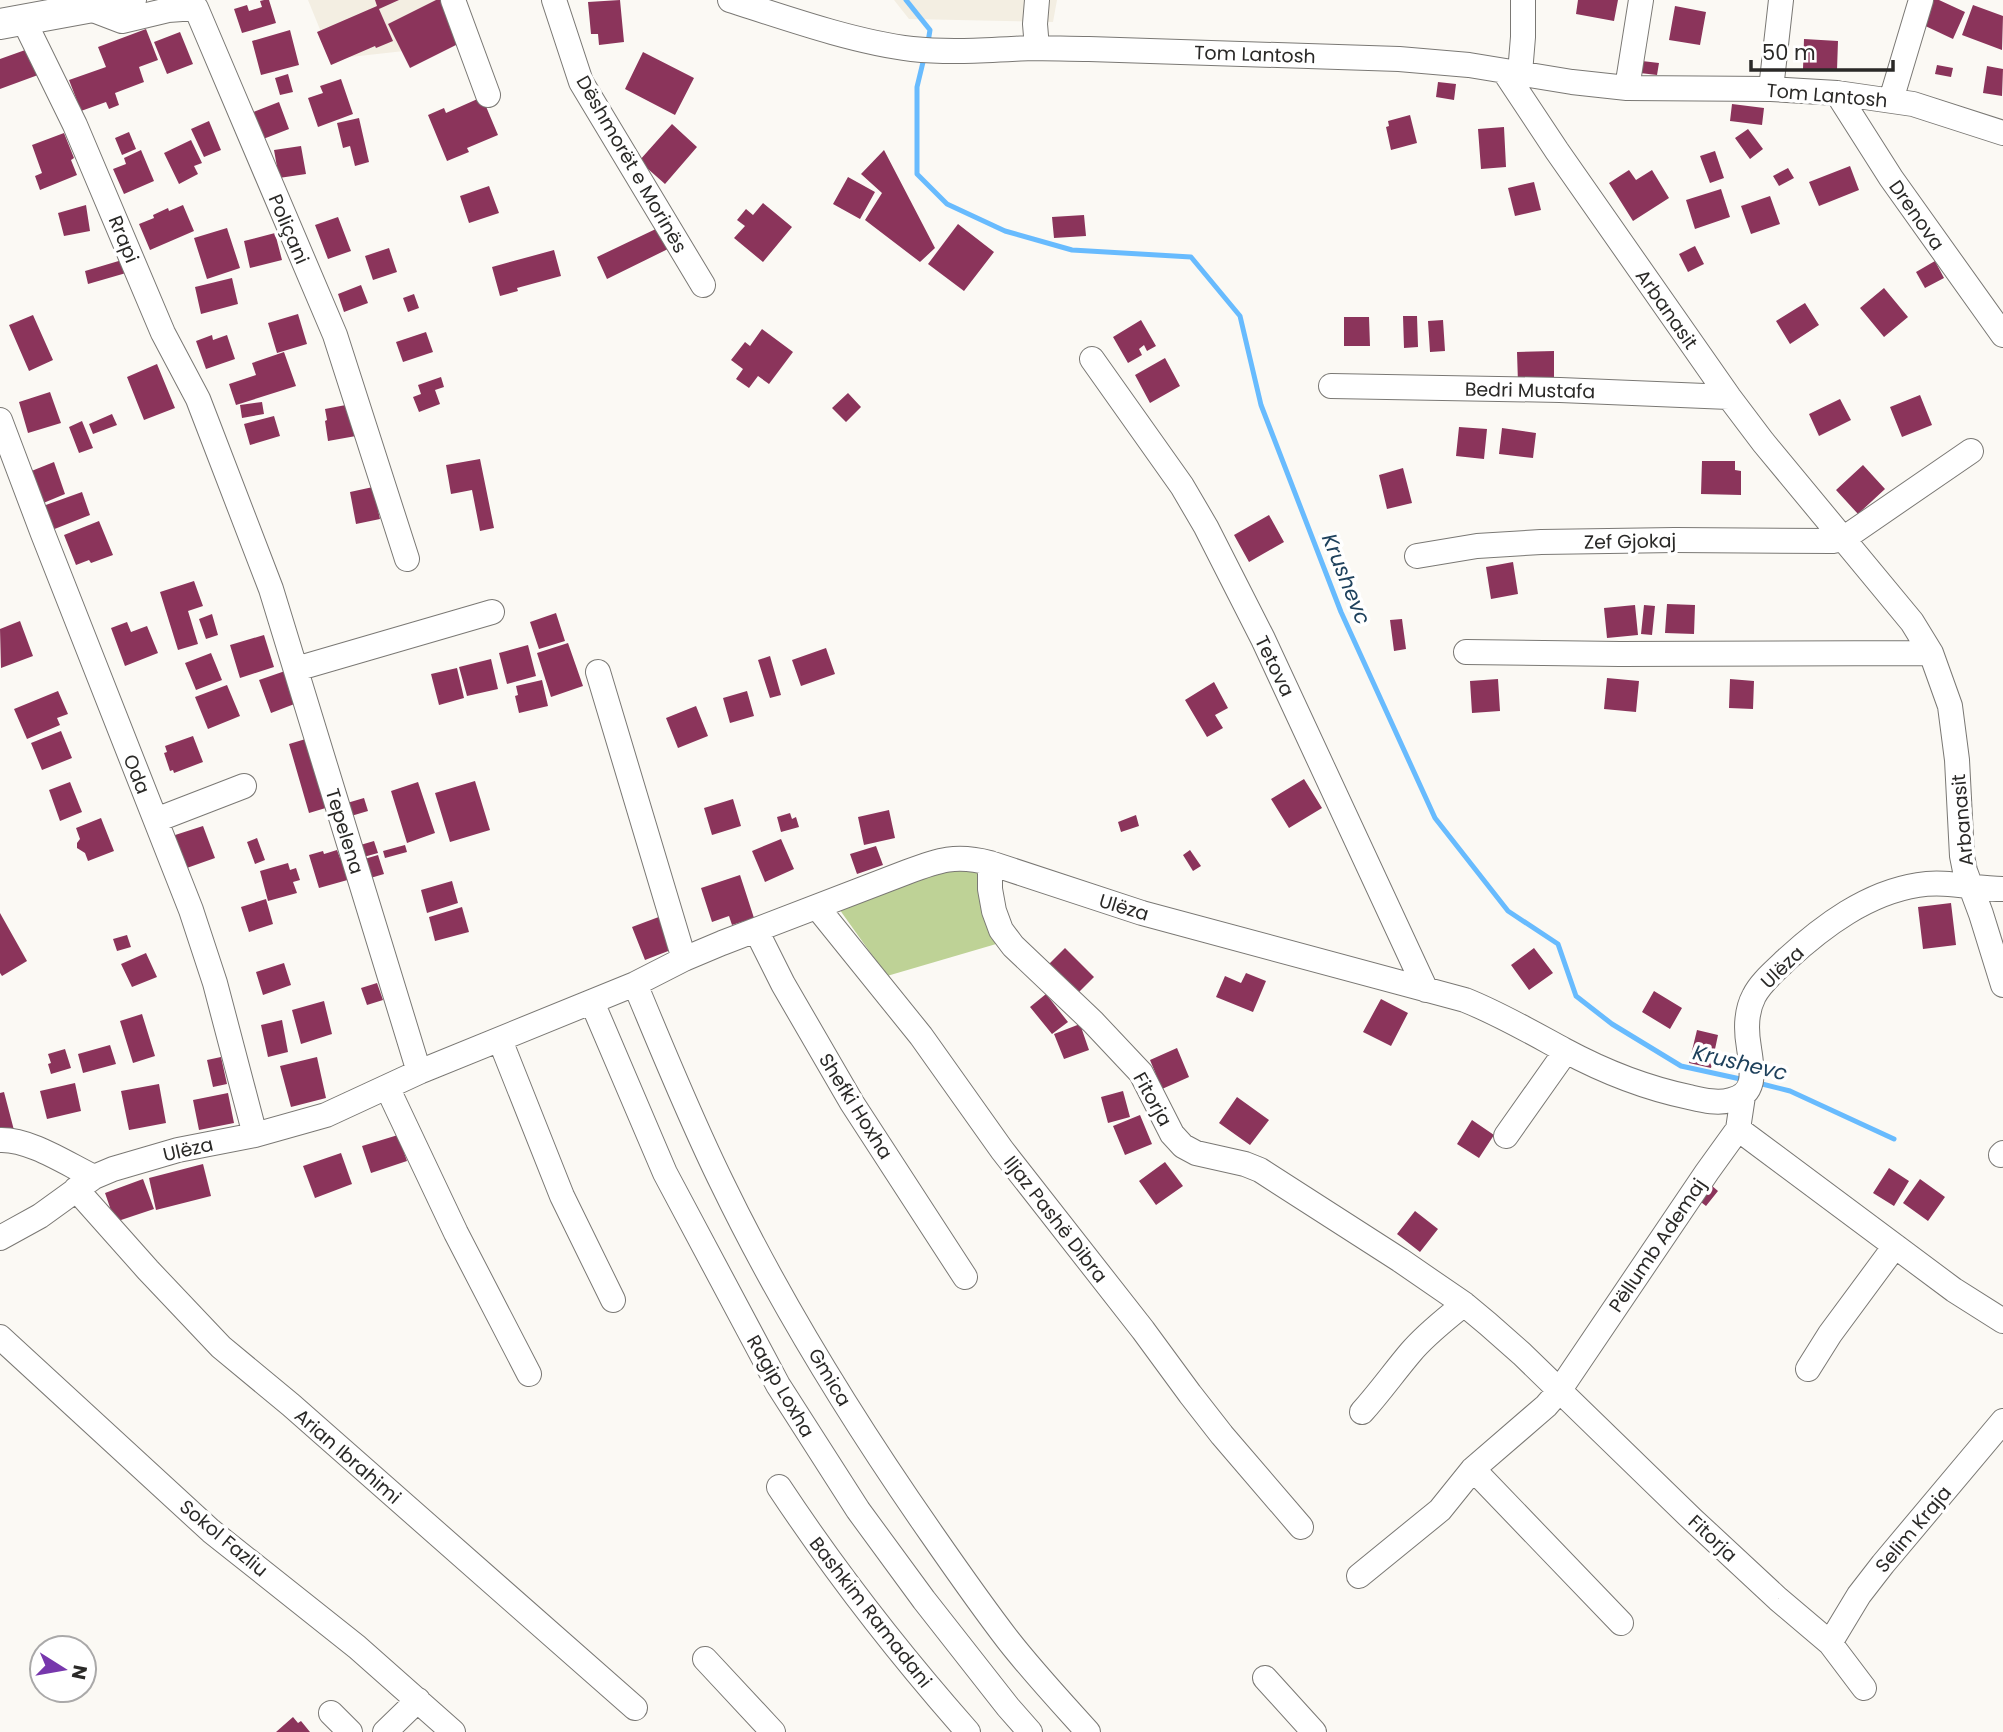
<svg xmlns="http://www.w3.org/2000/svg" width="2003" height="1732" font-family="Poppins,sans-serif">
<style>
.built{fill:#f3eee2}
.green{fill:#bed296}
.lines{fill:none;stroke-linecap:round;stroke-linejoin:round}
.stream{stroke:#68bbfe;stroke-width:5}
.building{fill:#8b345b}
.minor-casing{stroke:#7a7874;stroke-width:26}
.major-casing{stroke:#7a7874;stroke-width:32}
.minor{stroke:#fff;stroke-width:24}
.major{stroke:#fff;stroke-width:30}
.labels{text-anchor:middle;stroke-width:7;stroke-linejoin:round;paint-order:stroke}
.street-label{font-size:19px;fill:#2a2927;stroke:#fff}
.water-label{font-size:21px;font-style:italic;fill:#1e415c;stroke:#fff}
</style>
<rect width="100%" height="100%" fill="#fbf9f4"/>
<path class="built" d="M308,0H461L413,50L332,59Z
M894,0H1057L1053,22L909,19Z"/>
<path class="green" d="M967,863L985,880L1003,942L887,976L837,906Z"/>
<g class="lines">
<path class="stream" d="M906,0L930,30L928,42
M924,58L917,87V174L947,204L1005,231L1072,250L1191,257L1240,316L1261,405L1341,612L1435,818L1508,911L1558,944L1576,996L1612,1024L1681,1066L1745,1080
M1758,1083L1790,1091L1894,1139"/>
</g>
<path class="building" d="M264,0H269L276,23L242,33L234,9L247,5L249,11L262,7L260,1Z
M375,0H399L379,9L393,41L376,48L375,46L331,65L317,32L377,6Z
M436,0H448L462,42L410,68L388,24Z
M620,0L624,42L599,45L598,34H591L588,2Z
M1578,0H1618L1614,21L1576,14Z
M1929,0H1939L1965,12L1953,39L1919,23Z
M1973,5L2003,16L2002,50L1962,35Z
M1675,6L1706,12L1700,45L1669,40Z
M146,29L158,60L139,67L144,82L115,93L119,105L109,109L106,102L81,111L69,80L106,67L98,47Z
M290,30L299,65L261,75L252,41Z
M180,32L193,64L167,74L154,42Z
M1804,39L1838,41L1837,70L1803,69Z
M28,49L38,75L0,89V59Z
M643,52L694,78L675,115L625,89Z
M1642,61L1659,63L1657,75L1640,73Z
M1937,65L1953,68L1951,77L1935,74Z
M1987,66L2003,69L2002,96L1983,93Z
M288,74L293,92L280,95L275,78Z
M341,79L353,114L318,127L308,98L323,93L320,86Z
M1438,82L1456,84L1454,100L1436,97Z
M482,97L498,135L467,148L469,152L447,161L428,115L444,108L446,113Z
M279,102L289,129L258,141L248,114Z
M1732,104L1764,108L1762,125L1730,121Z
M1410,115L1417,143L1391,150L1386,127L1389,126L1388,121Z
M359,118L369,162L355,166L350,146L343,148L337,123Z
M209,121L221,150L204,157L191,129Z
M672,124L697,147L665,184L639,161Z
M1504,127L1506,167L1481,169L1478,129Z
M1748,129L1763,149L1750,159L1735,138Z
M129,132L136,149L122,155L115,138Z
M64,133L74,158L71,160L77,175L40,190L35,176L42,173L32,145Z
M191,140L202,163L194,166L198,174L179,184L164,153Z
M301,146L306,174L279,178L274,150Z
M141,150L154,181L124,194L113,169L126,164L124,158Z
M884,150L935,248L920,262L865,220L882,193L861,174Z
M1715,151L1724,178L1710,183L1700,156Z
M1850,166L1859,190L1819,206L1809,182Z
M1788,168L1794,178L1779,186L1773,176Z
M1629,170L1636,180L1652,170L1669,198L1633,221L1609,183Z
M848,177L875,192L860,219L833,204Z
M1534,182L1541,210L1515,216L1508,188Z
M489,186L499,213L469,223L460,196Z
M1721,189L1730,217L1695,229L1686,200Z
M1770,196L1780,224L1751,234L1741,206Z
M763,203L792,227L763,262L734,238L745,226L737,220L746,209L753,215Z
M86,205L90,231L64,236L58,213Z
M183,205L194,231L150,250L139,224L154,218L153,215L168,208L169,211Z
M1084,215L1086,236L1054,238L1052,217Z
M338,217L351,251L328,259L315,225Z
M958,224L994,252L964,291L928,264Z
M660,227L670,248L607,279L597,257Z
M227,228L240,268L207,279L194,238Z
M275,233L282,260L250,268L244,241Z
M1695,246L1704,264L1688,272L1679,254Z
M389,248L397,272L373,280L365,256Z
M554,250L561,276L517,288L518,291L500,296L492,267Z
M122,260L126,273L88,284L85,271Z
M1935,261L1944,278L1925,288L1916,272Z
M232,278L238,304L201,314L195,287Z
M361,285L368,303L344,312L338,294Z
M1884,288L1908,317L1884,337L1860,308Z
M414,294L419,308L408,312L403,298Z
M1805,303L1819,325L1790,344L1776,321Z
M298,314L307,344L277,353L268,323Z
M33,315L53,360L29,371L9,325Z
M1403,316H1417L1418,347L1404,348Z
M1344,317H1369L1370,346H1344Z
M1141,320L1156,346L1147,351L1144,345L1139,349L1142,355L1128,363L1113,337Z
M1443,320L1445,351L1430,352L1428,321Z
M762,329L793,352L769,384L758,376L749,388L736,379L743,369L731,360L745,342L750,346Z
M426,332L433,352L403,362L396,342Z
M212,335L213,340L227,335L235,359L206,369L196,341Z
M1554,351V382L1518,383L1517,352Z
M284,352L296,386L236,405L229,384L256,375L252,363Z
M1165,358L1180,386L1150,403L1135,375Z
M157,364L175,408L144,420L127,377Z
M441,377L444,387L435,390L440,404L419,412L413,397L421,394L418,385Z
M50,392L61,423L28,433L19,402Z
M848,393L861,407L846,422L832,408Z
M1920,395L1932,425L1902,437L1890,407Z
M1840,399L1851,420L1819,436L1809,414Z
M262,402L264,414L242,418L240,405Z
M351,404L356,436L328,441L325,421L327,420L325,409Z
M112,414L117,425L93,434L89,424Z
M274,416L280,436L250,445L244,424Z
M82,421L93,448L79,453L69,427Z
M1459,427L1487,429L1484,459L1456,456Z
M1502,428L1536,433L1533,458L1499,454Z
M480,459L494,528L480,531L472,490L451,494L446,465Z
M1702,461H1735V470L1741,471V495L1701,494Z
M54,462L65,494L41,504L29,472Z
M1863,465L1885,489L1858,514L1836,490Z
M1403,468L1412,503L1387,509L1379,475Z
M373,487L380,519L356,524L350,492Z
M82,492L90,515L52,530L43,506Z
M1269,515L1284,542L1249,562L1234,535Z
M99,521L113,555L91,563L89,560L76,565L64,535Z
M1513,562L1518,594L1491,599L1486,567Z
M194,581L203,606L188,611L198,644L178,650L160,592Z
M1667,604L1695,605L1694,634L1665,633Z
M1635,605L1638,635L1607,638L1604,608Z
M1644,605L1655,606L1652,635L1641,634Z
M556,613L565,641L539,649L530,622Z
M212,614L218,635L206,639L199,619Z
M1402,619L1406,649L1394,651L1390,620Z
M20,621L33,656L1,668L0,629Z
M127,622L131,632L147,626L158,653L125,666L111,628Z
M264,635L274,667L240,678L230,645Z
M568,643L583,686L551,697L537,653Z
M528,645L536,676L507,684L499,653Z
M826,648L835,674L801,686L792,660Z
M211,653L222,680L196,690L185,663Z
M770,656L781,695L770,698L758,660Z
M491,659L498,689L467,696L459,667Z
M457,668L464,698L439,705L431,674Z
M285,671L297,703L271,713L259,680Z
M1607,678L1639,681L1636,712L1604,709Z
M1498,679L1500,711L1472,713L1470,681Z
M1730,679L1754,681L1753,709L1729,708Z
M542,680L548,706L519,713L515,696L518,695L516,686Z
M1214,682L1228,708L1215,715L1223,728L1207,737L1185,700Z
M227,685L240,716L208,729L195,697Z
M58,691L68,714L57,718L60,725L27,739L14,709Z
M747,691L754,716L730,723L723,698Z
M696,706L708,736L678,748L666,718Z
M61,731L72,758L42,770L31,743Z
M193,736L203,762L174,773L173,770L170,771L164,753L167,752L165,746Z
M309,738L329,807L309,813L289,744Z
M1304,779L1322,808L1289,828L1271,799Z
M475,781L490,830L450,842L435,793Z
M70,782L82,812L60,821L49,790Z
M418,782L435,833L407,843L391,791Z
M364,798L368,811L351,816L347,803Z
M733,799L741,826L712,835L704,808Z
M889,810L895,838L864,845L858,817Z
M790,813L792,819L796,817L799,827L781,832L777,817Z
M1136,815L1139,826L1121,832L1118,822Z
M101,818L114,851L88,861L85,853L77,848V843L80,839L76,828Z
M203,826L215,858L184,869L172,836Z
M257,838L265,860L255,864L247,842Z
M781,839L794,869L765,882L752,851Z
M374,841L378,853L360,858L357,846Z
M405,845L407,852L385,858L383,851Z
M876,846L883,865L857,874L850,854Z
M337,850L340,858L345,856L351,879L319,888L309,855L323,851L324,854Z
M1190,850L1201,866L1193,871L1183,855Z
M378,855L384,874L367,879L361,860Z
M288,863L290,870L296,868L300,880L293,882L297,893L268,901L260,871Z
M740,875L754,918L732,925L729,916L712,922L701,888Z
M452,881L458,903L427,913L421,890Z
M266,899L273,924L249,932L241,907Z
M1951,903L1956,945L1923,949L1918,907Z
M462,907L469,932L435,941L429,917Z
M0,913L27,961L2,976L0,973Z
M664,915L676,948L645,960L632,927Z
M127,935L131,947L117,951L113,939Z
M1065,948L1094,977L1074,997L1045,968Z
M1534,948L1553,973L1529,990L1511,965Z
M146,953L157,977L132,987L121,964Z
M284,963L291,985L263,995L256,972Z
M1246,973L1266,981L1253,1012L1216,997L1225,976L1241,983Z
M377,983L383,1000L367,1005L361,988Z
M1654,991L1682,1008L1670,1029L1642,1012Z
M1046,994L1068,1022L1052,1034L1030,1007Z
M1381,999L1408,1013L1391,1046L1363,1032Z
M324,1001L332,1034L301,1044L292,1010Z
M142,1014L155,1056L133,1063L120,1021Z
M282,1020L288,1052L268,1057L261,1025Z
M1080,1024L1089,1050L1064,1059L1054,1034Z
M1697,1030L1718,1035L1711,1068L1689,1063Z
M110,1045L116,1064L83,1073L78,1054Z
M1177,1048L1189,1077L1162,1089L1150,1060Z
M65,1049L71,1068L51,1074L48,1064L51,1063L48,1054Z
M221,1057L227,1084L213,1087L207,1060Z
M317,1057L326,1098L291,1107L280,1066Z
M75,1083L81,1111L47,1119L40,1091Z
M159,1084L166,1123L129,1130L121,1091Z
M1123,1091L1130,1117L1108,1123L1101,1097Z
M4,1092L15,1134L0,1135V1093Z
M228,1093L234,1123L199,1130L193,1100Z
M1237,1097L1269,1120L1250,1145L1219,1123Z
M1140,1115L1152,1144L1125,1155L1113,1126Z
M1472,1120L1494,1135L1479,1158L1457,1144Z
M398,1135L407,1161L371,1173L362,1146Z
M341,1153L352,1184L315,1198L303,1166Z
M1165,1162L1183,1186L1156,1205L1139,1181Z
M203,1164L211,1196L156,1210L149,1178Z
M1889,1168L1909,1181L1894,1206L1873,1193Z
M143,1179L154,1209L115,1222L105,1193Z
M1704,1179L1718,1191L1706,1206L1692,1195Z
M1920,1179L1945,1197L1928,1221L1903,1203Z
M1415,1211L1438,1229L1420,1252L1397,1234Z
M293,1717L298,1723L301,1721L310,1732H276Z"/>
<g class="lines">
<g class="minor-casing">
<path id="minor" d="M453,0L488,95
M554,0L581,82L703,285
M730,0C786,18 854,42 912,49C951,53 991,50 1030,48C1050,48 1070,49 1089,49L1399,59L1469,65L1572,82L1627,88L1771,89L1837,93L1913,104L2003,133
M1037,0L1035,24L1037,48
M87,4L88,8L122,21L168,10L196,8L335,335L407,559
M24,21L75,125L163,333L198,399L271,589L419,1072
M1504,71L1557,151L1729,397L1763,442L1912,622L1931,653L1950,706L1957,760L1962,856L1965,871L1981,914L2003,985
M1520,73L1523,37V0
M1627,88L1641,0
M1771,89L1781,0
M1837,93L1891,178L2003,335
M1891,100L1921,0
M1092,359L1182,486L1206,527L1263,639L1426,990
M1331,386L1560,390L1729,397
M0,420L43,534L191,910L215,983L255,1135
M1417,556L1477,546L1541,542L1675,540L1833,541L1843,539L1971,451
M1466,652L1620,654L1931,653
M296,669L492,612
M598,672L684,959
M156,820L244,786
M990,863V889L994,911L1001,930L1013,946L1093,1022L1141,1073L1172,1134L1183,1146L1196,1153L1245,1164L1260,1170L1400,1260L1464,1304L1488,1324L1522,1354L1693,1520L1778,1599L1830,1643L1864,1688
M817,907L921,1036L1002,1150L1143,1330L1190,1394L1222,1435L1301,1527
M756,930L783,984L852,1103L965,1277
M635,984C663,1051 690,1118 722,1183C781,1305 853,1421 931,1533C956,1569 981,1605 1008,1640C1033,1672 1061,1702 1088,1732
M592,1002L665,1173L778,1385L858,1510L924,1600L1008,1707L1030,1732
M500,1040L562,1196L613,1300
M387,1087L456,1233L529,1374
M1738,1129L1954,1290L2003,1321
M1506,1136L1566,1051
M0,1140C30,1139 67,1164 94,1177
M2001,1155L2003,1153
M76,1189L148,1270L221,1347L291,1405L635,1708
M0,1238L40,1216L94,1177L113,1169L178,1150L255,1135L326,1115L419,1072L635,984L684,959L722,943L907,872C939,860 956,854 990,863L1142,913L1465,1000C1500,1014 1531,1032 1564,1050C1603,1071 1646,1088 1689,1097C1702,1100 1717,1104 1731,1100C1758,1094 1752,1069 1749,1048C1746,1031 1746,1011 1754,996C1761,982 1775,971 1786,960C1823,926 1867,893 1918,885C1946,880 1975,889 2003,889
M0,1337L211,1531L357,1647L453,1732
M1808,1369L1830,1334L1895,1246
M1362,1412C1380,1392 1394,1372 1411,1352C1426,1334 1446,1319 1464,1304
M1473,1469L1621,1623
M779,1487C836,1573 900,1655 968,1732
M1359,1576L1440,1510L1473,1469L1546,1406L1559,1391L1707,1172L1738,1129L1743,1096
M1830,1643L1859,1595L1883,1564L2003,1421
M705,1659L773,1732
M1265,1678L1314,1732
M331,1713L350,1732
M385,1732L418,1700"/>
</g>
<g class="major-casing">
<path id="major" d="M0,24L131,0"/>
</g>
<use href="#minor" class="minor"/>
<use href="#major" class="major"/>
</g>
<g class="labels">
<g class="street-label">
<text transform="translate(1255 54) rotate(2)" y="7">Tom Lantosh</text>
<text transform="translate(1827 95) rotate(5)" y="7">Tom Lantosh</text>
<text transform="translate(632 164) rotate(60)" y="7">Dëshmorët e Morinës</text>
<text transform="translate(1917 215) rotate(55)" y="7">Drenova</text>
<text transform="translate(289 229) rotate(67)" y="7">Poliçani</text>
<text transform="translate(124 239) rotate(68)" y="7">Rrapi</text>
<text transform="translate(1667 309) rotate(55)" y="7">Arbanasit</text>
<text transform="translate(1530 390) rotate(1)" y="7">Bedri Mustafa</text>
<text transform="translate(1630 541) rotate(-1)" y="7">Zef Gjokaj</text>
<text transform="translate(1275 666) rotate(64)" y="7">Tetova</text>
<text transform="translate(137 774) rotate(68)" y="7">Oda</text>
<text transform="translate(1962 820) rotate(-95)" y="7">Arbanasit</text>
<text transform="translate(345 831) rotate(73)" y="7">Tepelena</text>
<text transform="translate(1124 907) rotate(17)" y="7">Ulëza</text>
<text transform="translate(1782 967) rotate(-44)" y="7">Ulëza</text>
<text transform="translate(1153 1099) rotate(61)" y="7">Fitorja</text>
<text transform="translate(856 1106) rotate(58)" y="7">Shefki Hoxha</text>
<text transform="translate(188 1149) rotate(-13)" y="7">Ulëza</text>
<text transform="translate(1056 1219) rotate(52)" y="7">Iljaz Pashë Dibra</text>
<text transform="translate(1657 1245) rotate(-56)" y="7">Pëllumb Ademaj</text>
<text transform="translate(830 1377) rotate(59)" y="7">Gmica</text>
<text transform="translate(781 1386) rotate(60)" y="7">Ragip Loxha</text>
<text transform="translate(348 1456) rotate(41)" y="7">Arian Ibrahimi</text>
<text transform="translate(1913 1529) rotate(-50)" y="7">Selim Kraja</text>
<text transform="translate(224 1538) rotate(40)" y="7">Sokol Fazliu</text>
<text transform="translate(1713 1538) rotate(43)" y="7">Fitorja</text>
<text transform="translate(871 1612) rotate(52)" y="7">Bashkim Ramadani</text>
</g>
<g class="water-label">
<text transform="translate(1346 579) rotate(68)" y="7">Krushevc</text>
<text transform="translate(1740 1063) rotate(13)" y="7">Krushevc</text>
</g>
</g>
<g transform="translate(63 1669) rotate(101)"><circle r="33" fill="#ffffff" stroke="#aaa9a9" stroke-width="2"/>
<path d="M0-5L12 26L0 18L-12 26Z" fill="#7737ac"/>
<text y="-10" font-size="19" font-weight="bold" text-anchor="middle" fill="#2a2927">N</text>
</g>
<path d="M1751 60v10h142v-10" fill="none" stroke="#2a2927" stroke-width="3.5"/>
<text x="1762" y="60" font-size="21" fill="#2a2927" stroke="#ffffff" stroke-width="5" paint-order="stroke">50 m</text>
</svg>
